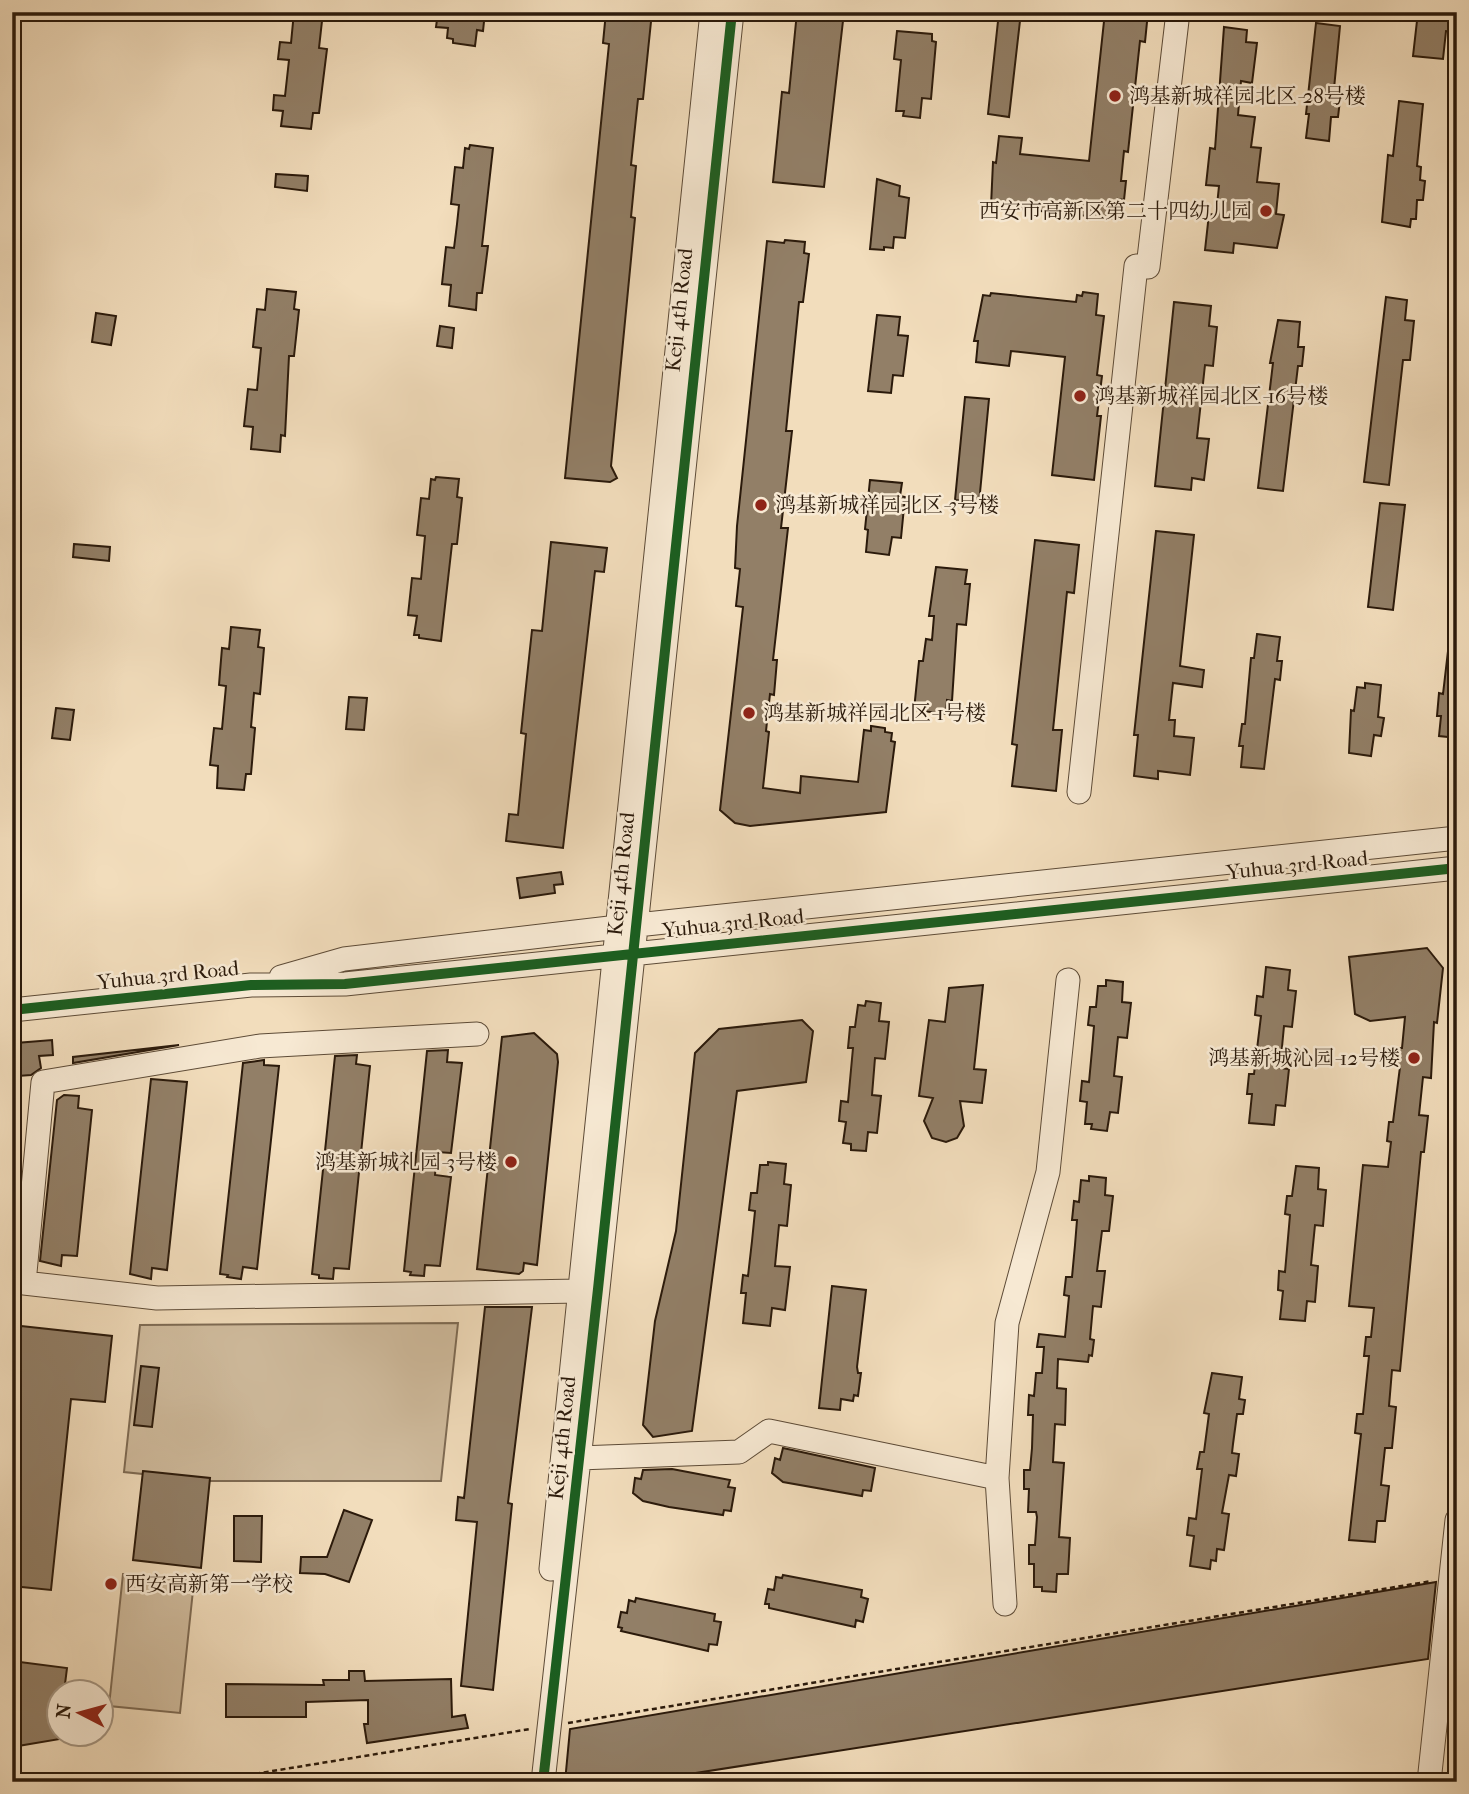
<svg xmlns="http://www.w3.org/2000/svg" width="1469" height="1794" font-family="'IM FELL French Canon','Noto Serif SC',serif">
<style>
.green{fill:#d0bc9e;stroke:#7e6b54;stroke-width:2}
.building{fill:#927f67;stroke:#2b1a0b;stroke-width:2}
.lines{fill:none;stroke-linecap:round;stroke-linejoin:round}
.minor-casing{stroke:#5d4b37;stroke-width:25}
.path{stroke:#2b1a0b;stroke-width:2.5;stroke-dasharray:5 3.5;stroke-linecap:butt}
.minor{stroke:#f7e9d3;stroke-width:23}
.cycleway-casing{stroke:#f7e9d3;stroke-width:15}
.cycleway{stroke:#1b5e20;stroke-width:10}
.poi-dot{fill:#8f2418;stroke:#f7e9d3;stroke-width:2.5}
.labels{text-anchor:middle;stroke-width:5;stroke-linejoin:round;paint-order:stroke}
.poi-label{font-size:21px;fill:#2b1a0b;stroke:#f7e9d3;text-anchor:start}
.street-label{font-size:21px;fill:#2b1a0b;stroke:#f7e9d3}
</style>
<rect width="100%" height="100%" fill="#f2ddbc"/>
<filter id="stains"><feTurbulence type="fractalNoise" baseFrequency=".00286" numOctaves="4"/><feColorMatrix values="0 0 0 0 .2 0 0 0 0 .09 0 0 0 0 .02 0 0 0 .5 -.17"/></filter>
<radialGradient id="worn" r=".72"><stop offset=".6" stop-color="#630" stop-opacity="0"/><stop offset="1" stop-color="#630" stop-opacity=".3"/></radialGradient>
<path class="green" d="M458,1323L441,1481H210L124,1472L140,1325Z
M123,1574L194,1581L180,1713L109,1706Z"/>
<path class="building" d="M294,12H323L319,48L327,49L319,113H313L311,129L281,126L283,111L273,110L274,95L285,96L289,60L278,59L280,42L291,43Z
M438,12H485L483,31L477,30L475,46L453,43V39L447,38L448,28L436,27Z
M606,12H652L643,99H638L631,165L636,166L631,217L635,218L611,466L617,478L610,482L565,478L609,44L603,43Z
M797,12H844L824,187L773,182L782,92L789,93Z
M999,12H1021L1009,117L988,114Z
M1105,12H1148L1145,42L1140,41L1128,152L1124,151L1121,181H1126L1124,200L1118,199L1116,219L991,206L993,162L996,163L999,136L1022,138L1020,154L1089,161Z
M1418,12H1456L1454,32L1446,31L1443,59L1413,56Z
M1316,23L1340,26L1333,99L1340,100L1338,117H1331L1329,141L1306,138L1309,114H1306Z
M1224,27L1247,30L1246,42L1257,43L1252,83L1241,81L1238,115L1255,117L1251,147L1261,148L1257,182L1279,184L1276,214L1284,215L1277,248L1234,243L1233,253L1205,250L1209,214L1216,215L1219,186L1206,185L1210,148L1215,149Z
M897,31L932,34V41L936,42L931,99L922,98L920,118L903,116L904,111H896L901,60L894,59Z
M1399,101L1423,104L1417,166L1421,167L1420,180L1425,181L1423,200H1417L1416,219H1411L1410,227L1382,222L1388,155L1393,156Z
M470,145L493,148L482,246H488L482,293H477L476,310L449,306L451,285L442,284L446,247L454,248L457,224L459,205L451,204L455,167L463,168L465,148L469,149Z
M276,174L308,176L307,191L275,187Z
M877,179L900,186L899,196L909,198L905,238L894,237L893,248L884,247V250L870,249Z
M785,240L805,242L804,253L809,254L803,302H799L786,431H792L781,528H788L773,660H777L774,695L770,694L766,731L769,732L763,788L800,793L801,776L858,782L864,730L871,731V726L885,728V732L892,733L891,741L895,742L886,812L750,826L735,823L720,810L743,607L736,606L740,569L735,568L737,526L767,241L784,243Z
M267,289L296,292L294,309L299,310L294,356H289L285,436L281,435L280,452L251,449L253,427L244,426L248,389L257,390L261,348L253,347L257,309L265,310Z
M1083,292L1098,294L1096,315L1104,316L1097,375L1102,376L1097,416H1101L1094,480L1052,475L1065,357L1011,351L1009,366L976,362L978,341H974L983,295L990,296L991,293L1076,302L1077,295L1082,296Z
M1386,297L1407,300L1405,320L1414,321L1410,360H1403L1389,485L1364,482Z
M1174,302L1211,306L1209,326L1217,327L1213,366L1205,365L1197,438L1209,439L1204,480L1192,478L1191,490L1155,486Z
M96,313L116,316L111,345L92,342Z
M877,315L900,317L898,335L908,336L903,376L893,375L891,393L868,391Z
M1278,320L1300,322L1298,347H1304L1302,366H1298L1283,491L1258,488L1273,363H1270Z
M440,326L454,328L452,348L437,346Z
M965,397L989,399L979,503L955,500Z
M436,477L459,479L457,497L462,498L457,544H452L441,641L419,638V635H414L417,616L408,615L412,578L421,579L425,536L417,535L421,498L429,499L431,479L435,480Z
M870,480L902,483L900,496L905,497L901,538L892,537L889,555L866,552L868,530L865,529Z
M1380,503L1405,505L1393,610L1368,607Z
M1156,531L1194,535L1180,666L1204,670L1202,687L1173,683L1169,720H1175L1174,736L1194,738L1190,775L1158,771V779L1134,776L1138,735H1134Z
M1035,540L1079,545L1074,593L1067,592L1053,730H1062L1056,791L1012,786L1017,745L1012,744Z
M551,542L607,548L604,572L595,571L563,848L506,841L509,814L518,815L526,734L521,733L532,630L542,631Z
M74,544L110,547L109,561L73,557Z
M936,567L967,570L965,584H970L966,625L957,624L952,701L947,700L946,714L914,710L919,661H923L926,639L932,640L934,616H929Z
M231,627L260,630L258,647L264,648L260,694L254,693L251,727L255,728L251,774H246L244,790L217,788L218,766L210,765L214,728L222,729L226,686L219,685L220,672L222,648L229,649Z
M1257,634L1280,637L1277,661H1282L1280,680L1275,679L1264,769L1241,767L1243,746H1239L1242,724H1245L1251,658H1254Z
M1448,651L1457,652V738L1439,736L1441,716H1437L1439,693L1443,694Z
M1365,683L1381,685L1378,717L1384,718L1381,736L1374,735L1371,756L1349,753L1351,710L1354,711L1357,687L1365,688Z
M349,697L367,698L364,730L346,729Z
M56,708L74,710L70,740L52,738Z
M561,872L563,884L554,885L555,893L520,898L517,878Z
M1427,948L1443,968L1437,1023L1434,1022L1431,1078L1423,1077L1419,1115L1428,1116L1424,1152H1421L1400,1371L1392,1370L1389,1406L1396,1407L1392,1448H1385L1381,1485L1389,1486L1385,1521H1377L1375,1542L1349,1540L1361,1434L1355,1433L1357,1414H1363L1369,1356H1364L1366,1337H1371L1374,1308L1349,1306L1363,1165L1388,1167L1391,1142L1387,1141L1389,1122H1393L1400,1067L1394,1066L1396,1048H1402L1405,1017L1370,1021L1355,1014L1349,957Z
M1266,967L1290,970L1288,990L1296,991L1292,1027L1284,1026L1280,1068L1289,1069L1285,1106L1276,1105L1274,1125L1249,1123L1252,1094H1247L1249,1074H1254L1261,1016L1255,1015L1257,996L1263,997Z
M1106,980L1123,982L1122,1002L1131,1003L1127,1038L1118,1037L1114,1076L1122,1077L1118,1113L1110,1112L1107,1131L1091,1129L1092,1124H1085L1087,1102L1080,1101L1082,1081L1089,1082L1092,1050L1094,1026L1088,1025L1090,1007H1096L1098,986H1106Z
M983,985L974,1069L986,1070L982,1103L960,1101L964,1126L957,1138L946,1142L932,1138L924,1121L933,1098L919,1096L929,1020L945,1022L949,988Z
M866,1001L881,1003L879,1021L889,1022L885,1059L875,1058L872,1095L881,1096L877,1133L868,1132L866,1151L851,1150V1144L843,1143L846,1122L839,1121L841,1101L848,1102L853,1048H848L850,1027H855L858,1005L865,1006Z
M802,1020L813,1031L806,1082L737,1091L692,1431L653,1437L643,1425L655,1321L676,1231L695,1053L719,1029Z
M534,1033L557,1054L558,1062L537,1265L524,1263L523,1271L519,1274L477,1269L502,1037Z
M52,1040L53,1055L39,1056L41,1068L31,1075L18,1076L16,1043Z
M179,1045L73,1063V1057Z
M448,1050L447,1062L462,1063L451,1153L437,1152L435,1175L451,1177L440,1266L425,1265L424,1276L410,1275L411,1272L404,1271L427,1051Z
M357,1055L356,1064L370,1066L349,1269L334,1268L333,1279L319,1278V1275L312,1274L335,1056Z
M264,1060V1065L279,1066L257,1269L243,1267L241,1279L227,1277L228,1275L220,1274L243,1063Z
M151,1079L187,1082L167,1270L152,1268L151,1279L130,1274Z
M64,1095L79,1096L78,1108L92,1110L77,1256L62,1255L61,1266L40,1261L57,1100Z
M768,1162L786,1164L784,1184L791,1185L787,1226L779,1225L775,1266L790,1267L785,1310L772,1308L770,1326L743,1323L746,1293H741L743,1275L748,1276L752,1241L755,1211L749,1210L751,1193H757L760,1165H768Z
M1296,1166L1319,1168L1318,1189L1326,1190L1323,1226L1315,1225L1311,1265L1318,1266L1315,1302L1307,1301L1305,1321L1280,1319L1283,1291L1278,1290L1279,1271L1285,1272L1290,1215L1285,1214L1287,1196H1292Z
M1089,1176L1106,1178L1105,1195L1113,1196L1109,1231H1102L1097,1271H1105L1101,1307L1093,1306L1090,1339L1094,1340L1092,1356L1089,1355L1088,1362L1058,1359L1057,1388L1066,1389L1065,1425L1055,1424L1053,1462L1064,1463L1059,1537L1070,1538L1068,1574H1057L1056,1592L1042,1591V1587H1034V1564H1029V1545H1035L1037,1517L1036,1512H1028L1029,1489H1024V1470H1030L1032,1448L1033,1415H1028L1029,1395L1034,1396L1036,1373H1042L1044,1347H1037L1039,1334L1065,1337L1069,1296L1064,1295L1066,1277H1072L1075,1245L1077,1220H1072L1074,1201L1079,1202L1081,1180L1089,1181Z
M832,1286L866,1290L857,1367L858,1373H861L858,1396L854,1395L853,1401L841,1399L840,1410L819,1408Z
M485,1307H532L508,1503L512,1504L493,1690L461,1686L477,1522L456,1520L458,1497L464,1498Z
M21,1326L112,1336L105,1402L71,1399L51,1590L12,1586V1403Z
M141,1366L159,1368L152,1427L134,1425Z
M1212,1373L1242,1377L1239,1399L1245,1400L1243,1414H1237L1233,1444L1232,1453L1239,1454L1236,1476L1229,1475L1222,1513L1229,1514L1224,1550L1217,1549L1216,1561L1211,1560L1210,1569L1190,1566L1194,1536L1187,1535L1189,1518L1196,1519L1202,1469H1197L1200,1452H1204L1209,1414L1204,1413Z
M783,1448L875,1468L871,1491L863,1490L862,1496L783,1482L772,1473L775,1458L780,1460Z
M672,1469L730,1480L728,1487L735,1488L731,1511L724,1510L723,1515L669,1507L643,1501L633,1493L635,1478L641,1479L643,1470Z
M143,1471L210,1478L201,1568L133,1560Z
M344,1510L372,1520L349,1582L325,1574L300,1573L301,1557H327Z
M234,1516H262L261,1562L234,1561Z
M783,1575L862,1590L861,1597L868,1599L863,1622L856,1620L855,1627L769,1608V1604H765L768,1589L774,1590L776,1577L782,1578Z
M1436,1582L1428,1659L638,1782H565L570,1729Z
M636,1598L715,1614L714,1621L721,1622L717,1645L709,1644L708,1651L621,1631L622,1628L618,1627L621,1612L627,1613L629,1600L635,1602Z
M12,1661L67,1668L64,1692H60V1739L12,1747Z
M349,1671H364L365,1681L451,1679L452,1717L465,1715L468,1728L367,1743L364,1724H368V1700L306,1702V1717H226V1684L324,1685L323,1680H349Z"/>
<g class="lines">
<g class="minor-casing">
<path id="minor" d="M1079,792L1136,266L1148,267L1178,12
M281,977L344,959L618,927L1457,838
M12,1010L251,985L345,984L1457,868
M477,1034L260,1046L43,1082L24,1283L157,1298L580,1291
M579,1458L739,1452L769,1431L997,1478
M551,1569L712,12
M1005,1604L997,1478L1007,1323L1048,1172L1068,980
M543,1782L598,1289L732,12
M1429,1782L1457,1520"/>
</g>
<path class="path" d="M568,1723L1432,1581
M205,1782L530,1729"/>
<use href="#minor" class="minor"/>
<g class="cycleway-casing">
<path id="cycleway" d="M12,1010L251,985L345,984L1457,868
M543,1782L598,1289L732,12"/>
</g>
<use href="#cycleway" class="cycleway"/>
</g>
<g class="poi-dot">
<circle cx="1115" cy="96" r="7"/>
<circle cx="1266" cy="211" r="7"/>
<circle cx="1080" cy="396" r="7"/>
<circle cx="761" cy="505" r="7"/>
<circle cx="749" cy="713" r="7"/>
<circle cx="1414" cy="1058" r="7"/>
<circle cx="511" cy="1162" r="7"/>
<circle cx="111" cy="1584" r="7"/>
</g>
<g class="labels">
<g class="poi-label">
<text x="1129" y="103">鸿基新城祥园北区-28号楼</text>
<text x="1252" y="218" text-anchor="end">西安市高新区第二十四幼儿园</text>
<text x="1094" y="403">鸿基新城祥园北区-16号楼</text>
<text x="775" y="512">鸿基新城祥园北区-3号楼</text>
<text x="763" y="720">鸿基新城祥园北区-1号楼</text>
<text x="1400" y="1065" text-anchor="end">鸿基新城沁园-12号楼</text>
<text x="497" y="1169" text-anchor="end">鸿基新城礼园-3号楼</text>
<text x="125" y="1591">西安高新第一学校</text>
</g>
<g class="street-label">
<text transform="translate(679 310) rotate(-84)" y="7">Keji 4th Road</text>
<text transform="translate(1297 865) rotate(-6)" y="7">Yuhua 3rd Road</text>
<text transform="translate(621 874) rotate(-84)" y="7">Keji 4th Road</text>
<text transform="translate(733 923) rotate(-6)" y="7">Yuhua 3rd Road</text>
<text transform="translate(168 975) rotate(-6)" y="7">Yuhua 3rd Road</text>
<text transform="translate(562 1438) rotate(-84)" y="7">Keji 4th Road</text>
</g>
</g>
<rect width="1469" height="1794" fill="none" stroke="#f2ddbc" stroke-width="42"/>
<rect x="14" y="14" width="1441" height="1766" fill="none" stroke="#2b1a0b" stroke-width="3.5"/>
<rect x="21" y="21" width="1427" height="1752" fill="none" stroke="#2b1a0b" stroke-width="2"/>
<g transform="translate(80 1713) rotate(276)"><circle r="33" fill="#f7e9d3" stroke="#a59683" stroke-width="2"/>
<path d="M0-5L12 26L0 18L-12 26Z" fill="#8f2418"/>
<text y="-10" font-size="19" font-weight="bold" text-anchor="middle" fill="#2b1a0b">N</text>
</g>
<rect width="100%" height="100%" filter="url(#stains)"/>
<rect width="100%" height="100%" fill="url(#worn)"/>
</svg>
